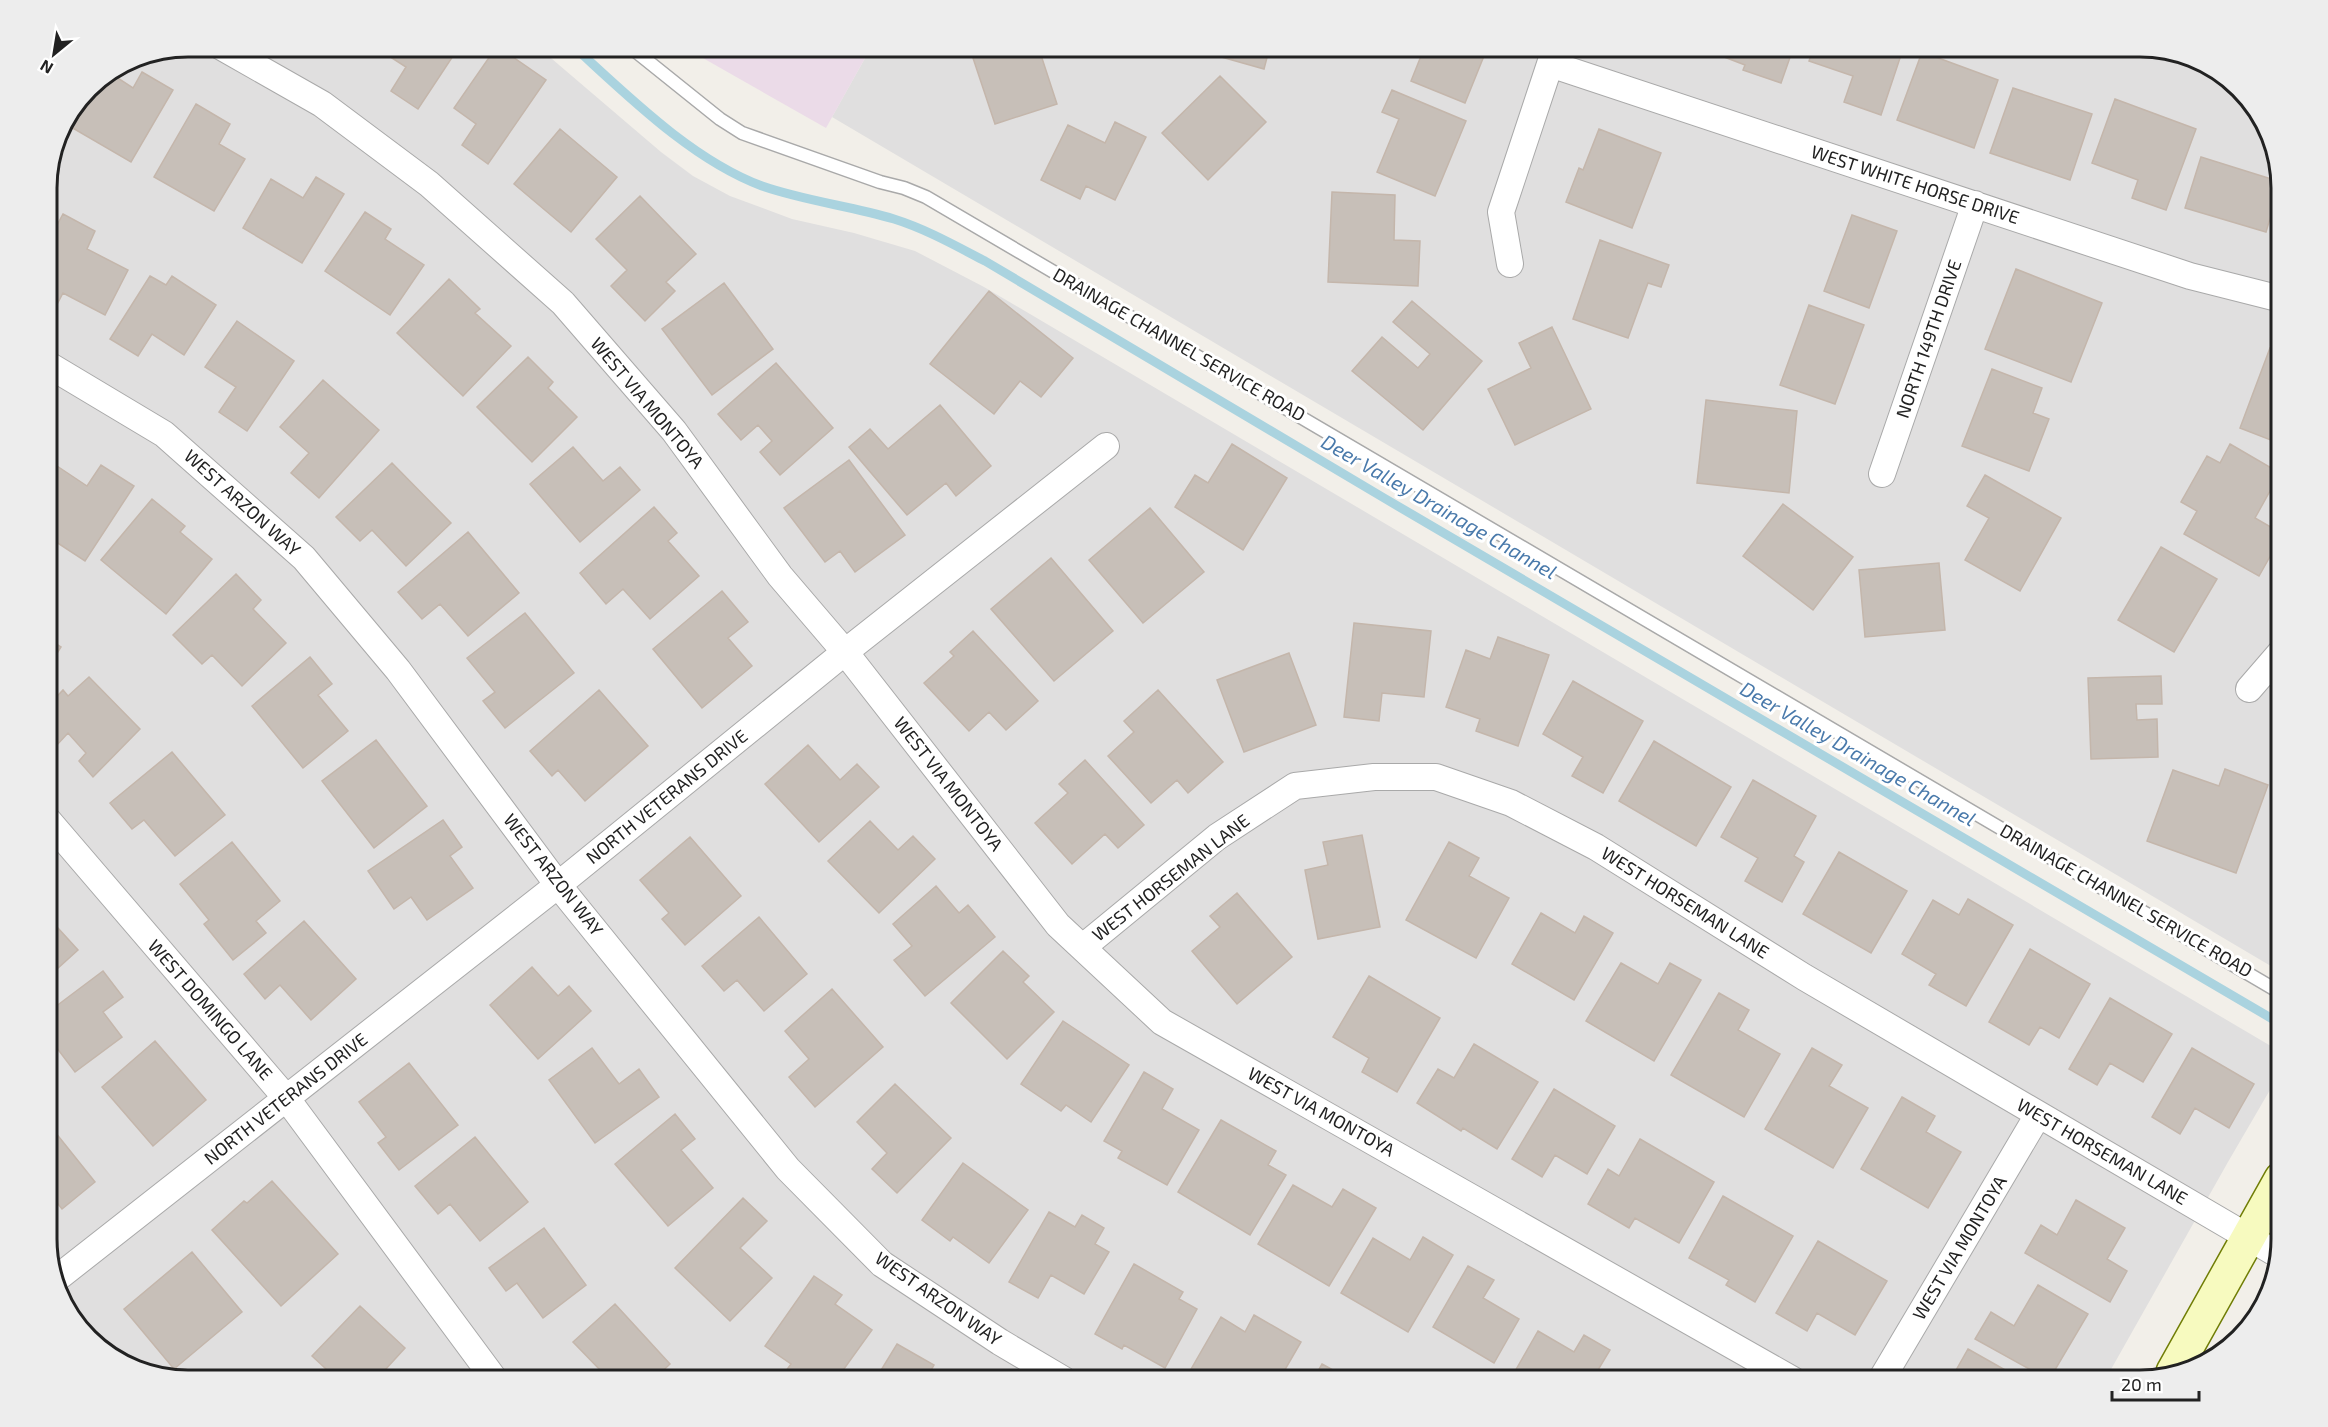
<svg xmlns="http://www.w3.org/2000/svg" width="2328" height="1427" font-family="'Exo 2',sans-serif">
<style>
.residential{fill:#e0dfdf}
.industrial{fill:#ebdbe8}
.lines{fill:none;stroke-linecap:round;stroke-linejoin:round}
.stream{stroke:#aad3df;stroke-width:9}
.building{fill:#c7bfb8;stroke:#c4b6ab;stroke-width:1.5}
.lane-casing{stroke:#a9a9a9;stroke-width:15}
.street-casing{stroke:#a9a9a9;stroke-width:28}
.secondary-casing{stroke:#707d05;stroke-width:36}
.lane{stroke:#fff;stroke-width:12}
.street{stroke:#fff;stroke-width:26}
.secondary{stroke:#f7fabf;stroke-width:33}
.labels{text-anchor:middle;stroke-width:6;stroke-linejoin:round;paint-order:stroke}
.street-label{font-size:18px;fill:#222;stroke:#fff}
.water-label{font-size:20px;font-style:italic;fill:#4a7aab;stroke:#fff}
.rim{fill:none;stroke:#222;stroke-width:3}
</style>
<rect width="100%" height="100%" fill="#f2efe9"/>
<path class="residential" d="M858,46H2140L2211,66L2262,117L2281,179V972L832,117L869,51Z
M188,47H538L661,152L693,176L730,196L792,219L854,233L915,251L984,287L2281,1052V1071L2228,1162L2105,1380H188L117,1361L66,1310L47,1248V179L57,134L88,88L134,57Z"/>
<path class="industrial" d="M688,47L858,46L869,51L826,128L687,49Z"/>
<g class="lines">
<path class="stream" d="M573,46C628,96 692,160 762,186C805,201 851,206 894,219C926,229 956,246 985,261L1384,498L2281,1024"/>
</g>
<path class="building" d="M497,46L546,80L488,164L462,145L476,124L454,108Z
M969,46H1038L1057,104L995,124Z
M1209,46H1270L1264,69L1207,53Z
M1425,46H1488L1465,103L1411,81Z
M1708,46H1794L1781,83L1743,70L1745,65L1706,50Z
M1814,46H1904L1881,115L1844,102L1853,76L1809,61Z
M375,47L376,46L459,47L418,109L391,91L406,67Z
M1922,52L1998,80L1974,148L1897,120Z
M142,72L173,90L131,162L64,123L88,88L110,73L133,88Z
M1220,76L1266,122L1208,180L1162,133Z
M2013,88L2092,114L2070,180L1990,153Z
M1392,90L1466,121L1435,196L1377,172L1399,119L1382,112Z
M2115,99L2196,129L2166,210L2132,198L2138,180L2092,163Z
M196,104L230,124L219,144L245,159L214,211L154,177Z
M1115,122L1146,137L1115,200L1086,186L1080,199L1041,180L1068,125L1105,143Z
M560,129L617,177L571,232L514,184Z
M1599,129L1661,153L1632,228L1566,202L1579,168L1583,170Z
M2201,157L2281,182L2266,232L2185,208Z
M316,177L344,194L302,263L243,228L271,179L303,198Z
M1332,192L1395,195L1394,240L1420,241L1418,286L1328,282Z
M640,196L696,254L666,282L675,291L645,321L611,286L627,270L596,239Z
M365,212L391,229L385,239L424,265L390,315L325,271Z
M63,214L95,231L87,249L128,270L105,315L63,293L53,312L47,309V244Z
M1852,215L1897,231L1869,308L1824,291Z
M1600,240L1669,265L1661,287L1648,283L1628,338L1573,319Z
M2016,269L2102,303L2071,382L1985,349Z
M150,276L166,285L172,276L216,305L184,355L152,334L138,356L110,339Z
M449,279L480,309L475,313L511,346L463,396L397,333Z
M724,283L773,349L712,395L662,329Z
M989,291L1073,358L1041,397L1020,381L994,414L930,364Z
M1412,301L1482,361L1423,430L1352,371L1382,337L1418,368L1430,354L1393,322Z
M1809,305L1864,325L1835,404L1780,385Z
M237,321L294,361L247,431L219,412L236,387L205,367Z
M1552,327L1591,409L1515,445L1488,389L1531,368L1519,343Z
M2270,348L2281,352V444L2240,428Z
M528,357L553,382L548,388L577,417L532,462L477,407Z
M776,363L833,428L780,475L760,452L772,441L758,425L741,440L718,414Z
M1992,369L2042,388L2033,413L2049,419L2029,471L1962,446Z
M323,380L379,430L319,498L291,473L309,453L280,427Z
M1706,400L1797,411L1789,493L1697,483Z
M940,405L991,466L956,496L946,483L907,515L849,447L870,429L888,449Z
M1232,444L1287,478L1243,550L1175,507L1195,475L1208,483Z
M2230,444L2280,473L2255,518L2281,533V537L2259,576L2184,534L2197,511L2181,502L2207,456L2220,463Z
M573,447L603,481L620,467L640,490L580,542L530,484Z
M849,460L905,535L855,572L840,551L825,562L784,508Z
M392,463L451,523L406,566L372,530L360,541L336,517Z
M54,464L87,486L101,465L134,486L85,561L47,536V474Z
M1985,475L2061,518L2020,591L1965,560L1989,518L1967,506Z
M152,499L185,526L180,532L212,559L166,614L101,560Z
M1783,504L1853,557L1813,610L1743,556Z
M654,507L677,533L668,541L699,576L650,619L623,589L606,604L580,573Z
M1150,508L1204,572L1143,623L1089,560Z
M468,532L519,593L468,636L440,604L422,619L398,592Z
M2161,547L2217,579L2174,652L2118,620Z
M1051,558L1113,631L1054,681L991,609Z
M1939,563L1945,630L1865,637L1859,570Z
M236,574L261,600L253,609L286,643L242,686L212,655L202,664L173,635Z
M722,591L748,622L728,638L752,666L702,708L653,649Z
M525,613L574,673L505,728L483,701L495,692L467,658Z
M1354,623L1431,631L1424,697L1382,693L1379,721L1344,717Z
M973,631L1038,701L1006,730L989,712L969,731L924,683L954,656L950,652Z
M1498,637L1549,655L1518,746L1476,731L1480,719L1446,707L1466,650L1490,659Z
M47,638L61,647L47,669Z
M1289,653L1316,725L1244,752L1217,680Z
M310,657L332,684L318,695L348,731L303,768L252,706Z
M2161,676L2162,704H2136L2137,720L2157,719L2158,757L2091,759L2088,678Z
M89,677L140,729L93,777L79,761L86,753L68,733L56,746L47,737V707L63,690L68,696Z
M1573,681L1643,721L1603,793L1572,776L1583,757L1543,734Z
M599,690L648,746L585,801L558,770L552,776L530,751Z
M1158,690L1223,762L1188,793L1177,780L1151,803L1108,756L1134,732L1124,721Z
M376,740L427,806L374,848L322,781Z
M1654,741L1731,787L1696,846L1619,801Z
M808,745L840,780L857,764L879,787L819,842L765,784Z
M172,752L225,815L175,856L144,820L132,829L110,803Z
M1085,760L1144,825L1118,848L1105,834L1072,864L1035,823L1068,793L1059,784Z
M2225,769L2268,785L2236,873L2147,841L2173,770L2219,786Z
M1753,780L1816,816L1794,856L1804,862L1782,902L1745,881L1758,858L1721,837Z
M443,820L462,847L450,856L473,888L427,920L411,897L394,909L368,871Z
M870,821L898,850L913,836L935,859L879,913L828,861Z
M1362,835L1380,927L1318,939L1305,870L1328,865L1323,842Z
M690,837L741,896L685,945L662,919L669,913L640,880Z
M232,842L280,901L256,921L266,933L233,960L204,924L209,920L180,884Z
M1449,842L1479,858L1469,876L1509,898L1476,958L1406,920Z
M1839,852L1907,891L1871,953L1803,914Z
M936,886L959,913L968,905L995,937L925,996L894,960L912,946L893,924Z
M1237,893L1292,957L1237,1004L1192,951L1220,927L1210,916Z
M1968,899L2013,925L1966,1006L1929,985L1936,974L1902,954L1933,900L1959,915Z
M1541,913L1575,933L1584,916L1613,933L1574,1000L1512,964Z
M47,916L78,950L47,978Z
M759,917L807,974L764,1011L737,980L724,991L702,966Z
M304,921L356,979L311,1020L280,985L265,999L244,974Z
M2030,949L2090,984L2059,1038L2040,1027L2029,1045L1989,1022Z
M1003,951L1029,976L1023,982L1054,1012L1007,1059L951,1003Z
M1621,963L1658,984L1670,963L1701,980L1654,1061L1586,1021Z
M532,967L558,996L569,986L591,1011L538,1059L490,1005Z
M103,971L123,997L103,1012L122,1037L75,1072L47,1035V1013Z
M1369,976L1440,1018L1397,1092L1362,1072L1369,1058L1333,1037Z
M832,989L883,1047L815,1107L789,1077L809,1059L785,1031Z
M1719,993L1749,1010L1738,1030L1780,1054L1744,1117L1671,1075Z
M2110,998L2172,1034L2143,1082L2110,1063L2097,1085L2069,1069Z
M1063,1021L1129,1065L1091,1122L1066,1105L1061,1111L1021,1084Z
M155,1041L206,1100L153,1146L102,1087Z
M1474,1044L1538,1082L1497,1149L1463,1128L1461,1131L1417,1103L1438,1069L1454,1078Z
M592,1048L619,1084L639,1069L659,1097L595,1143L549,1080Z
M1812,1048L1842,1065L1829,1086L1868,1108L1833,1168L1765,1129Z
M2192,1048L2254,1084L2229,1128L2195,1108L2180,1134L2152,1117Z
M409,1063L458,1125L399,1170L378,1143L386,1137L359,1102Z
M1144,1072L1173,1089L1162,1109L1199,1130L1167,1185L1118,1158L1122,1151L1104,1141Z
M895,1084L951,1138L897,1193L872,1169L887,1153L857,1122Z
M1554,1089L1615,1126L1587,1174L1555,1155L1542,1177L1512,1159Z
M1902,1097L1935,1116L1926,1132L1961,1152L1928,1208L1861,1169Z
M675,1114L695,1139L681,1150L713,1188L668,1226L615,1164Z
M1221,1120L1276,1151L1268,1165L1286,1175L1250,1235L1178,1192Z
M47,1122L95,1182L62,1209L51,1195L47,1198Z
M475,1137L528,1202L480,1241L450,1204L438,1214L415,1186Z
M1640,1139L1714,1182L1679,1243L1635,1218L1629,1228L1588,1204L1608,1169L1619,1176Z
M963,1163L1028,1210L989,1263L953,1237L950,1241L922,1220Z
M272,1181L338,1254L281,1306L212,1230L244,1201L247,1203Z
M1293,1185L1332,1207L1343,1189L1376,1208L1329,1286L1258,1244Z
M1723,1196L1793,1236L1755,1302L1726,1285L1729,1280L1689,1258Z
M743,1198L767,1221L740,1248L772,1278L730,1321L675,1268Z
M2076,1200L2125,1228L2107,1259L2127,1271L2110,1302L2025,1253L2041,1225L2057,1235Z
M1049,1212L1075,1227L1082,1215L1104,1228L1095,1244L1109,1252L1084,1294L1051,1275L1038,1298L1009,1282Z
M544,1228L586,1285L543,1318L517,1283L506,1291L489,1268Z
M1423,1237L1453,1255L1408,1332L1341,1293L1373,1238L1410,1260Z
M1818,1241L1887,1281L1855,1335L1817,1313L1807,1331L1776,1313Z
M192,1252L242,1312L174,1369L124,1309Z
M1134,1264L1183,1292L1179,1299L1197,1309L1165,1368L1124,1345L1122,1349L1095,1334Z
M1468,1266L1494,1280L1483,1298L1519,1319L1494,1363L1433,1327Z
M814,1276L842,1295L835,1304L872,1330L836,1380H783L780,1379L791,1364L765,1346Z
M2038,1285L2088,1314L2049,1380L1975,1339L1991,1312L2014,1326Z
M615,1304L670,1364L653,1380H595L603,1373L573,1342Z
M360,1306L405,1348L385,1370L396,1380H338L312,1356Z
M1254,1315L1301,1342L1279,1380H1207L1190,1371L1221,1317L1245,1332Z
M1538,1331L1574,1352L1584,1335L1610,1350L1592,1380H1510Z
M897,1344L934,1365L926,1379L929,1380H875Z
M1968,1349L2023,1380H1970L1955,1372Z
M1322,1364L1351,1380H1313Z"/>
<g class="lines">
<g class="lane-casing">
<path id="lane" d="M629,46L720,119L742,133L880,182L904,188L926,197L2281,993"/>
</g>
<g class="street-casing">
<path id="street" d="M220,46L322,104L429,184L563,303L674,431L780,576L845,652L1058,925L1162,1022L1793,1380
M1550,64L2190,276L2281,299
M1510,264L1501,212L1556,46
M47,364L164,434L304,558L398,670L558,885L788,1169L882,1264L1000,1342L1064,1380
M1882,474L1975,204
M2249,689L2281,652
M47,819L287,1099L495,1380
M1083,947L1217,837L1295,786L1374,777H1436L1511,803L1596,847L1804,977L2277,1254
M56,1279L558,885L845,652L1106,446
M1881,1380L2038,1115"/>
</g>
<g class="secondary-casing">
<path id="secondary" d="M2173,1372L2281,1179"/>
</g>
<use href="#lane" class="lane"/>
<use href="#street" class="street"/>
<use href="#secondary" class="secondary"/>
</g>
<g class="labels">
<g class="street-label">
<text transform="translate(1915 185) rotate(18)" y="6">WEST WHITE HORSE DRIVE</text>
<text transform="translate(1929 339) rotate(-71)" y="6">NORTH 149TH DRIVE</text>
<text transform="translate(1179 345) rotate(30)" y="6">DRAINAGE CHANNEL SERVICE ROAD</text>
<text transform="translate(647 403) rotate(50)" y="6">WEST VIA MONTOYA</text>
<text transform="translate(242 503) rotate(42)" y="6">WEST ARZON WAY</text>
<text transform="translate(948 784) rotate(52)" y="6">WEST VIA MONTOYA</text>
<text transform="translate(667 797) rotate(-39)" y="6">NORTH VETERANS DRIVE</text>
<text transform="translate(553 875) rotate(52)" y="6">WEST ARZON WAY</text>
<text transform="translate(1171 878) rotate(-38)" y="6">WEST HORSEMAN LANE</text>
<text transform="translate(2126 901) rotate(30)" y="6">DRAINAGE CHANNEL SERVICE ROAD</text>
<text transform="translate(1685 903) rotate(32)" y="6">WEST HORSEMAN LANE</text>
<text transform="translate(210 1010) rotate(49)" y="6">WEST DOMINGO LANE</text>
<text transform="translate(286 1099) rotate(-38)" y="6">NORTH VETERANS DRIVE</text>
<text transform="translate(1321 1112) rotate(29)" y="6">WEST VIA MONTOYA</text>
<text transform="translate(2102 1152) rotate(30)" y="6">WEST HORSEMAN LANE</text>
<text transform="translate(1960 1248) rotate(-59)" y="6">WEST VIA MONTOYA</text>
<text transform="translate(938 1299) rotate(35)" y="6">WEST ARZON WAY</text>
</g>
<g class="water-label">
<text transform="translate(1439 507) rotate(30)" y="7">Deer Valley Drainage Channel</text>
<text transform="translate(1858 754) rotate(30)" y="7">Deer Valley Drainage Channel</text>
</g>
</g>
<path d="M0 0H2328V1427H0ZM188 57H2140A131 131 0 0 1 2271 188V1239A131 131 0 0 1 2140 1370H188A131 131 0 0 1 57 1239V188A131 131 0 0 1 188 57Z" fill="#ededed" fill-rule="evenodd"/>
<path class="rim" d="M188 57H2140A131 131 0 0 1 2271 188V1239A131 131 0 0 1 2140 1370H188A131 131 0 0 1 57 1239V188A131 131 0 0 1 188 57Z"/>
<g transform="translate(54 54) rotate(210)" stroke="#ffffff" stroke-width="4.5" paint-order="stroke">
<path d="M0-4.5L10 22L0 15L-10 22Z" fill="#222222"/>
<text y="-9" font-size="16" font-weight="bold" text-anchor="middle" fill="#222222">N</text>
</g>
<path d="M2112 1391v9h87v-9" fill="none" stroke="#222222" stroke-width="3"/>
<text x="2121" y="1391" font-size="18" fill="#222222" stroke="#ffffff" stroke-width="4.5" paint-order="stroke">20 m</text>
</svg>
